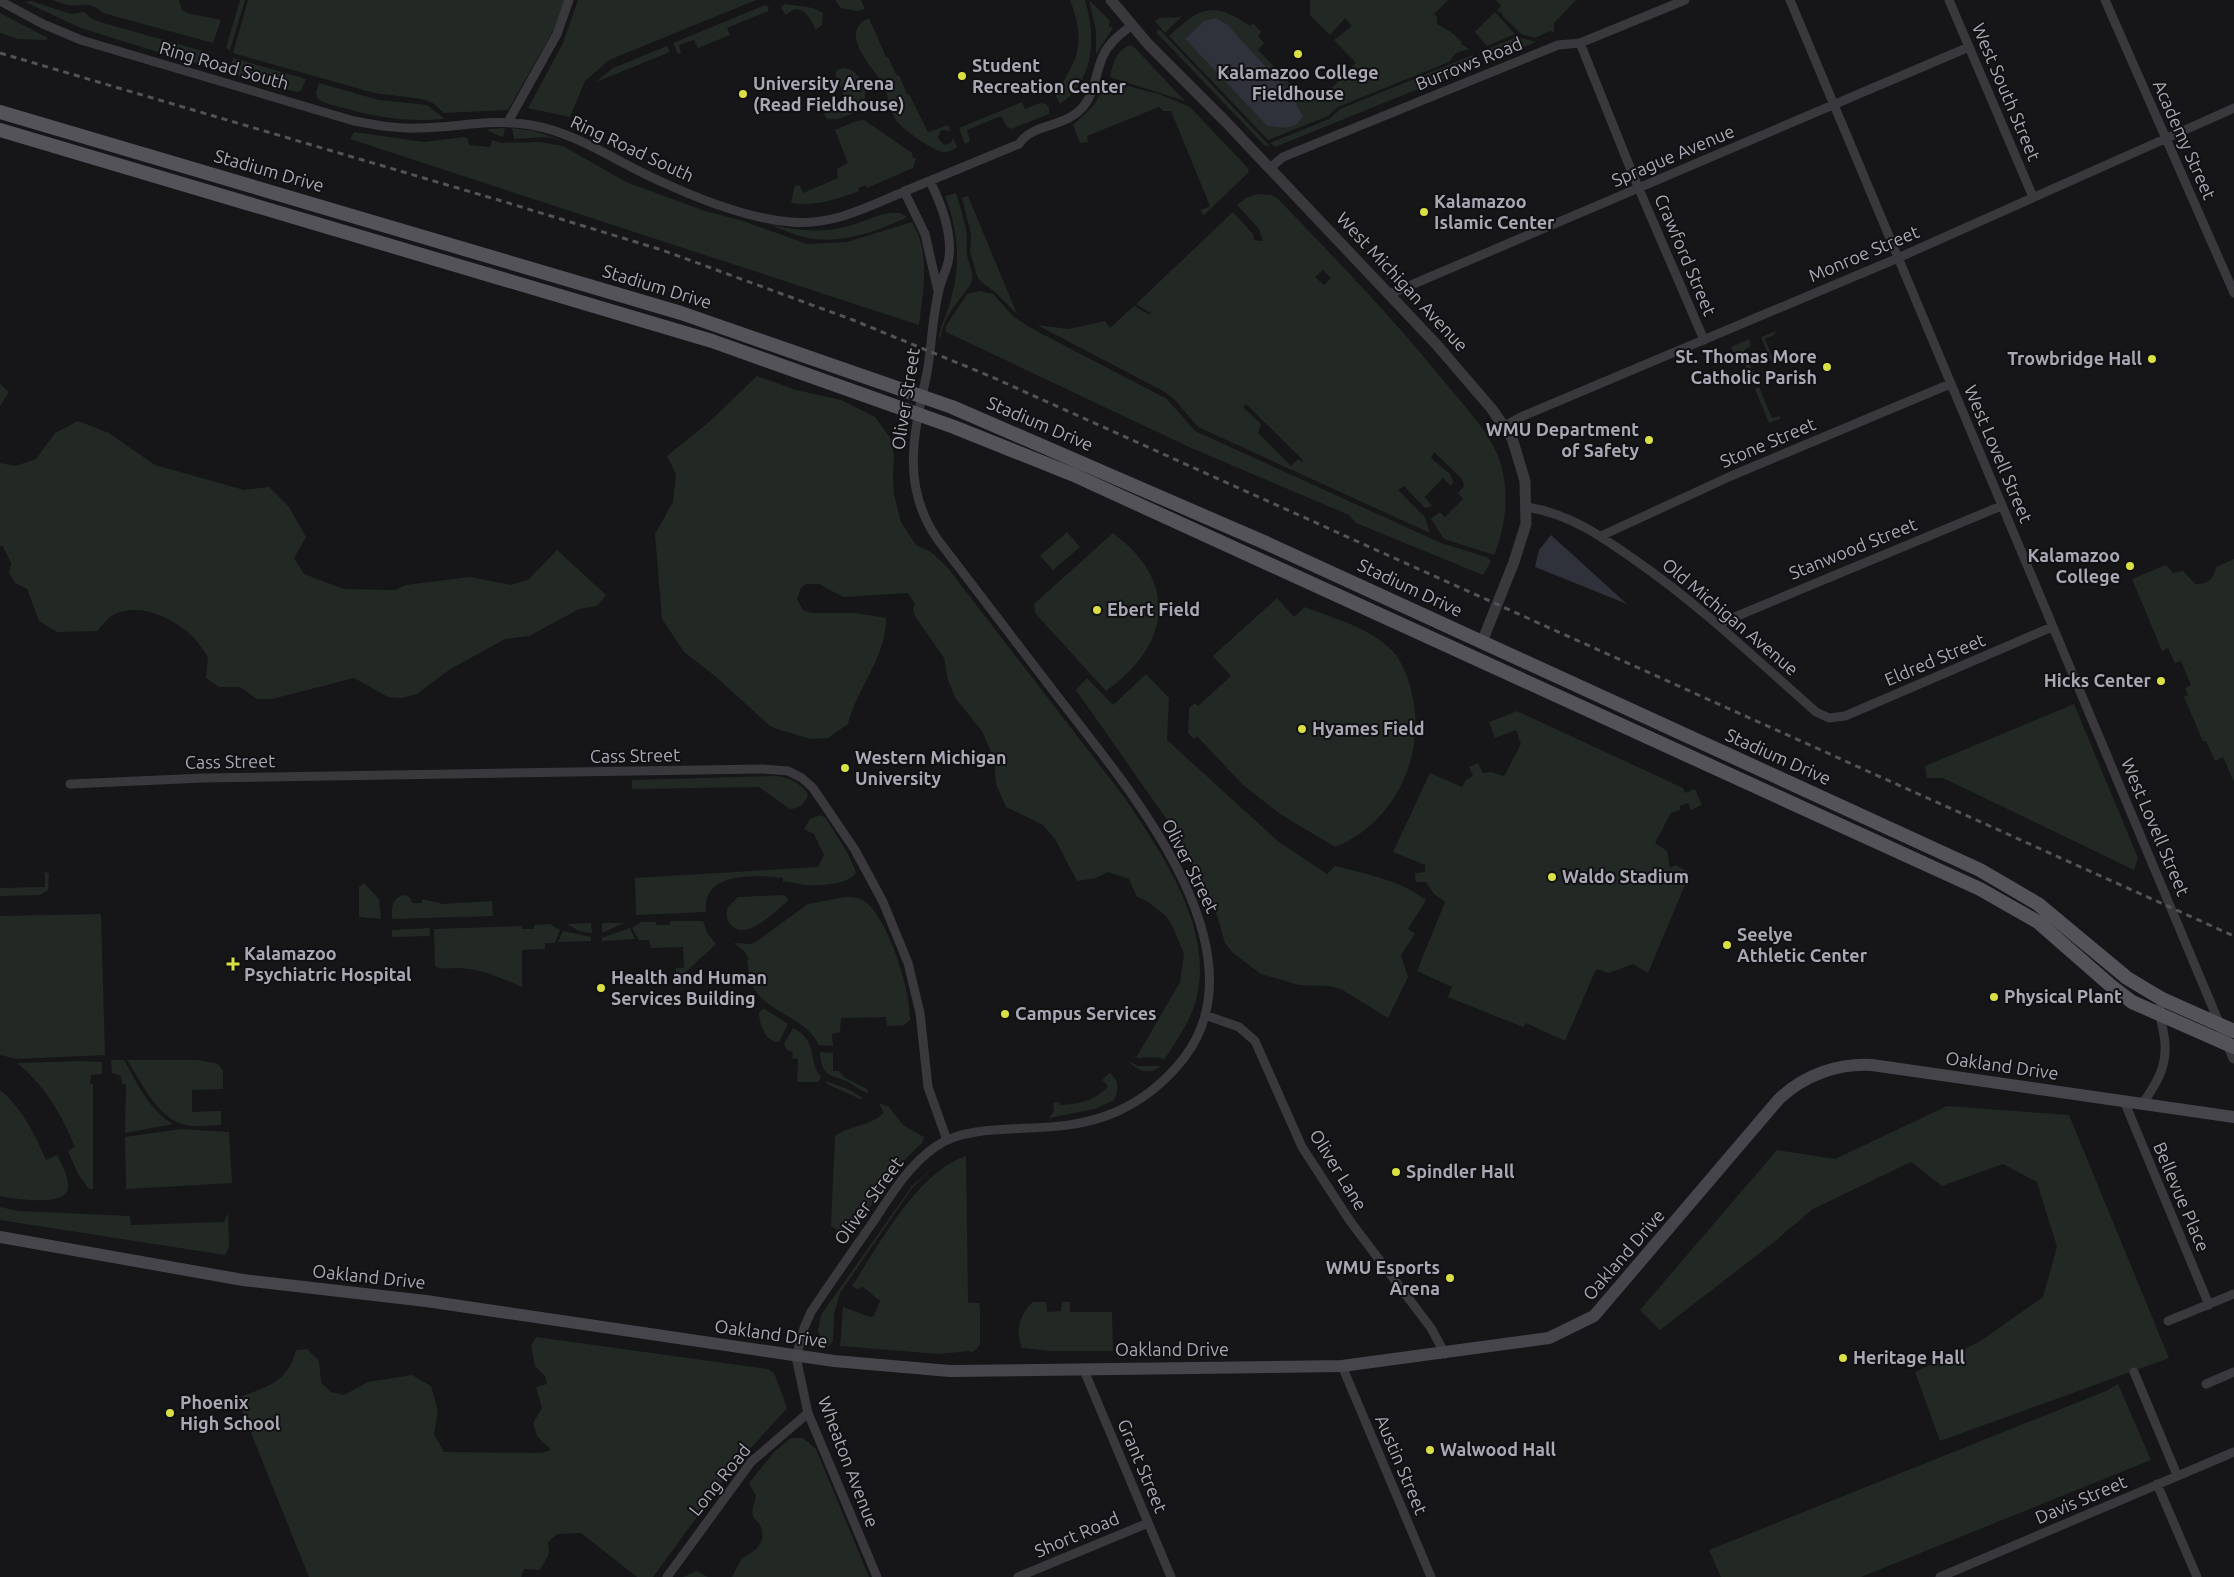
<svg xmlns="http://www.w3.org/2000/svg" width="2234" height="1577" font-family="Ubuntu,sans-serif">
<style>
.green{fill:#222925;fill-rule:evenodd}
.water{fill:#2f313b}
.lines{fill:none;stroke-linecap:round;stroke-linejoin:round}
.minor{stroke:#39383d;stroke-width:9}
.tertiary{stroke:#39383d;stroke-width:11}
.secondary{stroke:#45454b;stroke-width:12}
.primary{stroke:#54535a;stroke-width:14}
.rail{stroke:#525258;stroke-width:3;stroke-dasharray:6 5;stroke-linecap:butt}
.poi-dot{fill:#dae044;stroke:#111012;stroke-width:2}
.labels{text-anchor:middle;stroke-width:4;stroke-linejoin:round;paint-order:stroke}
.street-label{font-size:18px;fill:#a9a8b5;stroke:#111012}
.poi-label{font-size:18px;font-weight:bold;fill:#a9a8b5;stroke:#111012;text-anchor:start}
</style>
<rect width="100%" height="100%" fill="#161517"/>
<path class="green" d="M53,0H179L182,10L187,13L221,20L213,43L103,13C88,0 85,7 69,5C63,4 58,2 53,0Z
M240,0H245L230,50L226,48Z
M248,0H565L553,31L508,110L444,113L433,103L422,99L374,93L233,53Z
M578,0H756L609,60L585,81L570,117L528,108L563,43Z
M835,0H861L865,9L857,11L841,8Z
M1070,0H1085C1096,36 1095,80 1060,104L1056,96L1057,91C1080,57 1085,40 1070,0Z
M1089,0L1110,21L1109,26L1113,28L1096,54V30Z
M1310,0H1448L1434,14L1437,17V24L1451,32L1462,42L1461,44L1469,49L1456,53L1449,62L1338,107L1328,116L1268,140L1169,36C1200,7 1213,0 1250,26L1253,23L1261,32L1258,36L1264,43L1258,50L1308,103L1319,93L1323,97L1356,63L1334,40L1352,26L1345,18L1330,35L1310,15ZM1228,25L1291,94L1303,116L1266,125L1185,39Z
M1496,0H1576L1554,23V33L1550,31L1535,38L1521,34L1502,15V11L1500,13L1497,10L1501,6Z
M31,1L71,14L84,12L92,19L107,24L210,53L202,63H193L81,28L25,2Z
M785,4L813,8L823,13L822,25L816,30C810,17 801,0 786,15L781,8Z
M765,5L769,7L768,11L727,28L730,35L698,48L694,40L679,45L681,53L678,54L673,43Z
M1495,12L1515,34L1487,46L1475,32Z
M0,13L48,38L46,40L18,39L0,33Z
M1183,15L1165,33L1155,21C1164,14 1173,21 1183,15Z
M869,18L886,57H888L897,76L899,75L907,95L909,94L928,132L948,125L951,131L941,130L938,138L944,145L951,143L953,138L957,147C953,150 949,152 943,152C933,151 902,129 896,120C889,110 889,96 883,85C874,67 836,33 869,18Z
M1159,29L1268,144L1270,147L1264,145L1156,32Z
M1517,37L1536,42L1500,57L1491,54L1488,49Z
M1131,45L1135,48L1185,101L1110,77C1113,63 1116,50 1131,45Z
M667,46L670,52L596,82L613,68Z
M1473,55L1474,63L1470,68L1275,147L1270,143L1329,119L1340,109Z
M233,58L306,79L301,91L297,92L239,76L232,63Z
M843,68C859,67 881,102 849,115C841,118 834,121 826,118L824,113L837,112C850,102 840,85 835,74L837,70Z
M1108,81L1159,94L1190,107L1245,165L1249,170L1248,173L1204,215L1202,214L1201,210L1210,206L1171,111H1163L1159,107L1087,136L1088,142L1080,143L1073,125L1094,105Z
M319,83L379,100L427,105L445,119C410,122 378,118 344,108C336,106 326,104 318,99L316,93Z
M1022,102L1025,109L1040,103L1046,104L1049,108V114L1011,129L1007,127L1001,116L967,130L970,141L965,144L959,128Z
M864,120L912,153L913,158H916L913,168L867,188L865,185L858,188L859,191C839,199 812,207 791,203L795,185L800,186L803,193L838,178L837,169L848,163L835,130L856,121Z
M505,128L503,137L488,131L489,129Z
M512,128L534,131L561,140L545,137L514,139Z
M354,132L424,142L464,137L468,139L469,145L490,147L492,141L489,139L502,143L540,142L563,146L626,182L705,211L743,221L807,244L847,242L912,222C931,252 923,292 919,325L350,139Z
M956,193C960,207 965,221 967,235C967,241 966,247 967,254C968,264 977,277 969,287C957,303 944,316 941,337H939C941,323 948,312 951,299C961,264 958,229 945,196Z
M1257,194L1271,195L1277,198C1336,259 1394,319 1447,385C1465,407 1487,429 1498,456C1510,488 1507,524 1494,555L1444,539L1431,519L1440,512L1445,517L1463,499L1458,493L1464,486L1462,479L1434,452L1431,458L1450,474L1453,482L1451,486L1443,478L1425,497L1432,506L1425,508L1404,486L1398,490L1425,517L1430,533L1198,427L1174,399L1165,392L1037,325L1069,329L1105,321L1110,328L1134,306L1150,315L1152,310L1150,313L1136,304L1233,212L1253,234L1254,240L1263,241L1259,229L1237,205L1246,198ZM1323,270L1331,278L1324,285L1315,277ZM1246,404L1303,460L1302,462L1298,459L1291,466L1258,433L1261,424L1243,407Z
M968,196L1017,314L995,292L981,282L977,276L970,252L971,234L962,198Z
M890,213H900L907,217C882,230 843,243 814,239C797,237 782,229 766,223C794,231 824,234 852,225C865,221 877,215 890,213Z
M979,291L993,294L1013,316L1029,327L1167,399L1195,431L1441,543L1487,557L1491,561L1483,575L1356,523L1349,515L1189,447L946,332V326L967,294Z
M1776,331L1774,335L1765,339L1774,361L1771,362L1761,337Z
M1749,339L1751,346L1744,350L1758,384L1754,386L1740,353H1734L1731,347Z
M757,376L796,390L841,400L875,417L891,439L894,457L893,477L894,495L901,522L916,545L931,552L947,567L1125,798C1161,853 1213,925 1197,996C1192,1019 1177,1040 1164,1060L1158,1057L1136,1058L1180,982L1184,954L1173,927L1166,916L1147,901L1137,897L1129,879L1108,872L1096,878L1077,881L1055,839L1043,825L1006,807L996,784L994,759L982,731L956,699L948,680L944,658L915,616L913,610L915,604L908,593L843,597L819,584H806L801,588L797,599L803,610L811,613H856L886,618C887,656 857,688 848,724L828,738L811,739L780,730L770,726L715,676L684,652L662,619L655,534L673,502L676,474L667,456L709,422Z
M0,384L9,392L0,406Z
M1759,387L1772,418L1780,416V419L1769,423L1755,389Z
M78,421L109,433L155,465L244,490L269,487L289,507L306,537L294,558L304,574L344,589L395,590L406,585L470,577L511,585L528,580L557,550L606,595L597,606L579,609L529,636L505,639L449,670L417,694L401,698L388,697L354,678L272,699H257L240,687H219L206,678L208,657C203,650 198,641 191,635C172,617 135,600 110,617C105,621 101,627 97,631L57,632L39,621L27,589L15,583L9,573L11,563L3,546H0V463L15,466L36,459L55,433Z
M1067,532L1080,547L1053,570L1040,556Z
M1113,533C1180,583 1170,645 1106,691L1035,613L1034,604Z
M2234,559V782L2223,757L2215,761L2206,741H2203L2184,697L2188,695L2185,688L2191,685L2181,661L2175,663L2168,648L2162,651L2132,579L2166,565L2173,573L2183,571L2195,584C2208,584 2213,580 2216,567Z
M1277,598L1294,617L1305,607C1335,619 1375,629 1396,655C1403,665 1408,678 1411,690C1428,752 1396,823 1335,847L1280,814L1242,784L1197,736L1194,739L1188,733L1189,708L1195,703L1198,706L1231,676L1213,656Z
M1146,674L1169,698L1167,740L1279,842L1327,874L1335,866C1366,874 1400,880 1426,900L1408,929L1415,934L1401,955L1408,977L1388,1018L1341,989L1329,986L1299,985L1261,974L1233,953L1225,943L1214,905L1172,827L1076,690L1087,678L1113,705Z
M2074,704L2138,858L2134,870L1943,778H1927L1925,766Z
M1517,711L1683,788L1685,793L1695,789L1702,805L1691,810L1688,803L1680,806V810L1671,813L1655,843L1667,851L1670,868L1676,865L1690,873L1648,973L1633,964L1609,973L1596,969L1565,1041L1526,1023L1523,1027L1448,997L1452,987L1417,971L1445,902L1434,894L1426,882H1416L1415,873L1425,872V865L1393,852L1430,773L1462,787L1466,780L1473,776L1469,767L1478,763L1483,773L1491,772L1504,776L1521,744L1516,730L1495,738L1489,722Z
M776,776C788,777 801,783 808,794C806,803 798,809 790,809L759,787L632,789V780Z
M820,815L826,818L848,854L856,872C851,885 816,886 803,885C796,884 790,881 783,882V878C757,875 701,871 706,912L636,915L635,878L818,867L824,855L814,834L804,829L810,819Z
M45,871L49,874L48,890L40,895L0,896V888L45,887Z
M364,883L379,899L381,919L359,917V887Z
M406,895L411,899L412,903H422V899L443,904L492,901L493,916L392,919C391,908 392,896 406,895Z
M782,895L787,897L788,901C775,911 747,942 731,925C726,919 726,914 728,907L738,897Z
M845,897C852,897 858,897 864,901C888,917 911,991 910,1020L904,1025L887,1026L886,1017L841,1018L840,1032L832,1034L833,1046L819,1045C806,1017 768,1014 753,987C749,980 749,970 747,961L749,959L744,951L734,943L750,944L757,941L808,904Z
M101,914L105,1055L17,1059L0,1055V916Z
M670,921H703L708,934L716,944L676,981V968H684L683,947L651,948L649,940H639L632,928L641,922H656V925H670Z
M591,923L592,933L579,931L567,924Z
M602,923H624L602,933Z
M550,924L560,930L555,943H545V949L522,950V987C502,978 481,969 458,968C451,968 441,970 435,966L434,929L522,926V929H534V925Z
M430,928V936L392,937V930Z
M630,928L635,939L602,941V938Z
M563,931L591,937V941L558,942Z
M763,1008L788,1024L779,1042C766,1043 759,1024 759,1013Z
M793,1028C819,1041 807,1059 821,1077L818,1082H797L798,1059L792,1058L793,1052L787,1050L784,1044Z
M820,1052L833,1053V1071H839L844,1077L867,1089L868,1093C861,1091 856,1087 850,1083C831,1073 822,1080 820,1052Z
M111,1060H124C137,1083 149,1110 173,1124L125,1133L126,1084H122L121,1076L112,1073Z
M127,1060H199L218,1064L223,1071V1089L192,1090V1112L221,1111V1125C209,1125 194,1128 182,1124C156,1116 141,1081 127,1060Z
M81,1061L102,1062V1074L91,1075L90,1084H93V1189H89L78,1174L68,1151L75,1147C61,1113 45,1086 17,1063Z
M1128,1061L1138,1066H1161C1148,1076 1138,1071 1128,1061Z
M1110,1073C1119,1080 1119,1090 1114,1100L1095,1109L1049,1118L1054,1111L1053,1103L1059,1102L1060,1105C1077,1104 1097,1101 1108,1086L1102,1080Z
M826,1081L850,1090L863,1098L860,1099L827,1084Z
M0,1090C23,1109 34,1133 46,1160L57,1155C61,1164 68,1175 68,1185C71,1208 14,1199 0,1196Z
M879,1103L889,1107L903,1125L924,1137L922,1143L898,1166L853,1232L844,1234L831,1226L835,1136C852,1124 869,1127 884,1113Z
M1947,1106L2069,1115L2169,1358L1940,1441L1915,1372L1979,1342L2043,1297L2057,1247L2037,1182L2003,1164L1942,1186L1911,1162L1813,1209L1774,1242L1660,1330L1640,1310L1777,1150L1835,1159Z
M181,1129L229,1132L232,1183L126,1189L125,1137Z
M966,1156L968,1303H979L980,1307V1345L972,1353L970,1351L938,1354L840,1346L843,1307L870,1317L874,1316L880,1301L863,1287L857,1289L852,1286C879,1245 918,1171 966,1156Z
M938,1163L913,1187L840,1293L834,1314L833,1341L829,1346L824,1345L818,1331L821,1315L912,1186Z
M0,1207L19,1211L130,1216L131,1225L224,1222L228,1213L229,1247L225,1255L0,1220Z
M1033,1302H1046L1047,1312L1061,1311L1062,1302H1070V1312H1112L1113,1351H1052L1022,1348C1015,1330 1019,1315 1033,1302Z
M536,1337L768,1369L774,1373L787,1408L732,1469L653,1577H637L581,1533L557,1534L548,1542L549,1554L540,1570L524,1569L521,1577H309L237,1398C266,1387 288,1383 296,1350L307,1349L319,1361L321,1382L331,1392L344,1395L368,1382L412,1375L431,1386L438,1411L434,1434L444,1452L541,1453L551,1450L537,1436L533,1423L542,1408L536,1387L547,1384L545,1376L535,1366L531,1346Z
M2118,1384L2151,1460L1861,1577H1721L1709,1550L2106,1391Z
M791,1438H803L816,1449L869,1577H732L742,1558C755,1552 768,1542 760,1525C758,1522 754,1519 753,1516C751,1509 755,1503 756,1496L749,1483L774,1452Z
M697,1571L708,1577H683Z"/>
<path class="water" d="M1216,18L1228,25L1291,94L1303,116C1296,131 1280,128 1266,125L1185,39L1204,21Z
M1551,535L1627,604L1535,567L1539,550Z"/>
<g class="lines">
<path class="minor" d="M1790,0L2220,1025
M1949,0L2033,197
M2105,0L2234,293
M0,1L43,24L81,40L354,121C375,125 396,129 418,128C456,128 492,118 531,125C578,133 618,163 662,182C699,199 750,219 791,222C834,226 872,205 910,189C946,174 982,159 1019,144C1033,123 1063,128 1081,109C1095,95 1095,73 1103,56C1109,42 1121,34 1132,25
M1580,43L1633,175L1704,340
M508,122L557,34L569,0
M1270,168L1283,157L1558,45L1580,43L1685,0
M904,191L925,234L938,291
M1390,294L1969,47
M1504,426L1523,416L1898,258L2234,108
M1527,507C1570,514 1601,536 1635,560C1700,605 1757,660 1816,712L1829,718L1845,716L2052,627
M1601,536L1731,476L1950,384
M1718,624L2001,506
M70,784L204,778L763,769L788,771L802,778L813,788L855,850L883,902L908,963L920,1013L928,1087L947,1140
M1205,1015L1239,1027L1255,1041L1302,1147L1350,1221L1431,1328L1445,1354
M2124,1101L2209,1305
M2143,1103C2160,1079 2170,1060 2163,1030C2160,1014 2158,1016 2162,999
M2168,1321L2234,1294
M1342,1366L1431,1577
M1083,1368L1171,1577
M2134,1372L2177,1475
M2206,1384L2234,1372
M2157,1484L2197,1577
M667,1577L751,1462L808,1413
M877,1577L808,1413L796,1357L804,1328L811,1312C831,1282 852,1252 873,1222C891,1195 908,1166 935,1147C948,1138 962,1134 976,1132C1026,1125 1067,1133 1116,1112C1143,1100 1166,1081 1184,1058C1268,948 1124,783 1058,697C1018,645 978,593 938,540C900,486 914,433 927,373C932,345 932,317 939,290C941,279 948,268 949,257C952,231 941,204 930,181
M1018,1577L1148,1523
M1940,1577L2234,1452"/>
<path class="tertiary" d="M1111,0L1148,44L1226,122L1436,344L1491,408L1512,438L1525,481L1526,524L1514,562L1482,642
M2220,1025L2234,1058"/>
<path class="secondary" d="M0,1237L243,1280L426,1301L834,1361L950,1371L1342,1366L1549,1338L1594,1316L1779,1099C1804,1075 1838,1063 1872,1065L2234,1117"/>
<path class="primary" d="M0,112L681,313L952,407L1266,543L1980,870L2038,904L2127,978L2162,999L2234,1031
M0,130L712,341L954,427L1074,475L1980,889L2038,922L2110,985L2132,1002L2234,1047"/>
<path class="rail" d="M0,53L505,202L662,250L853,320L992,377L2234,936"/>
</g>
<g class="poi-dot">
<circle cx="1298" cy="54" r="5"/>
<circle cx="962" cy="76" r="5"/>
<circle cx="743" cy="94" r="5"/>
<circle cx="1424" cy="212" r="5"/>
<circle cx="2152" cy="359" r="5"/>
<circle cx="1827" cy="367" r="5"/>
<circle cx="1649" cy="440" r="5"/>
<circle cx="2130" cy="566" r="5"/>
<circle cx="1097" cy="610" r="5"/>
<circle cx="2161" cy="681" r="5"/>
<circle cx="1302" cy="729" r="5"/>
<circle cx="845" cy="768" r="5"/>
<circle cx="1552" cy="877" r="5"/>
<circle cx="1727" cy="945" r="5"/>
<path d="M230.5 956.5h5v5h5v5h-5v5h-5v-5h-5v-5h5z"/>
<circle cx="601" cy="988" r="5"/>
<circle cx="1994" cy="997" r="5"/>
<circle cx="1005" cy="1014" r="5"/>
<circle cx="1396" cy="1172" r="5"/>
<circle cx="1450" cy="1278" r="5"/>
<circle cx="1843" cy="1358" r="5"/>
<circle cx="170" cy="1413" r="5"/>
<circle cx="1430" cy="1450" r="5"/>
</g>
<g class="labels">
<g class="street-label">
<text transform="translate(1469 64) rotate(-22)" y="6">Burrows Road</text>
<text transform="translate(224 66) rotate(16)" y="6">Ring Road South</text>
<text transform="translate(2006 92) rotate(67)" y="6">West South Street</text>
<text transform="translate(2184 140) rotate(66)" y="6">Academy Street</text>
<text transform="translate(632 149) rotate(25)" y="6">Ring Road South</text>
<text transform="translate(1673 156) rotate(-23)" y="6">Sprague Avenue</text>
<text transform="translate(269 171) rotate(16)" y="6">Stadium Drive</text>
<text transform="translate(1864 254) rotate(-23)" y="6">Monroe Street</text>
<text transform="translate(1685 255) rotate(67)" y="6">Crawford Street</text>
<text transform="translate(1402 282) rotate(47)" y="6">West Michigan Avenue</text>
<text transform="translate(657 287) rotate(17)" y="6">Stadium Drive</text>
<text transform="translate(906 399) rotate(-81)" y="6">Oliver Street</text>
<text transform="translate(1040 424) rotate(23)" y="6">Stadium Drive</text>
<text transform="translate(1768 443) rotate(-23)" y="6">Stone Street</text>
<text transform="translate(1998 454) rotate(67)" y="6">West Lovell Street</text>
<text transform="translate(1853 549) rotate(-22)" y="6">Stanwood Street</text>
<text transform="translate(1410 588) rotate(25)" y="6">Stadium Drive</text>
<text transform="translate(1730 617) rotate(40)" y="6">Old Michigan Avenue</text>
<text transform="translate(1935 660) rotate(-23)" y="6">Eldred Street</text>
<text transform="translate(635 756) rotate(-1)" y="6">Cass Street</text>
<text transform="translate(1778 757) rotate(24)" y="6">Stadium Drive</text>
<text transform="translate(230 762) rotate(-1)" y="6">Cass Street</text>
<text transform="translate(2155 827) rotate(67)" y="6">West Lovell Street</text>
<text transform="translate(1190 866) rotate(63)" y="6">Oliver Street</text>
<text transform="translate(2002 1066) rotate(8)" y="6">Oakland Drive</text>
<text transform="translate(1338 1170) rotate(58)" y="6">Oliver Lane</text>
<text transform="translate(2181 1197) rotate(67)" y="6">Bellevue Place</text>
<text transform="translate(869 1201) rotate(-54)" y="6">Oliver Street</text>
<text transform="translate(1624 1255) rotate(-49)" y="6">Oakland Drive</text>
<text transform="translate(369 1277) rotate(6)" y="6">Oakland Drive</text>
<text transform="translate(771 1334) rotate(8)" y="6">Oakland Drive</text>
<text x="1172" y="1356">Oakland Drive</text>
<text transform="translate(848 1462) rotate(69)" y="6">Wheaton Avenue</text>
<text transform="translate(1401 1465) rotate(67)" y="6">Austin Street</text>
<text transform="translate(1142 1466) rotate(67)" y="6">Grant Street</text>
<text transform="translate(720 1480) rotate(-51)" y="6">Long Road</text>
<text transform="translate(2081 1500) rotate(-23)" y="6">Davis Street</text>
<text transform="translate(1077 1535) rotate(-23)" y="6">Short Road</text>
</g>
<g class="poi-label">
<text x="972" y="72">Student<tspan x="972" dy="21">Recreation Center</tspan></text>
<text x="1298" y="79" text-anchor="middle">Kalamazoo College<tspan x="1298" dy="21">Fieldhouse</tspan></text>
<text x="753" y="90">University Arena<tspan x="753" dy="21">(Read Fieldhouse)</tspan></text>
<text x="1434" y="208">Kalamazoo<tspan x="1434" dy="21">Islamic Center</tspan></text>
<text x="1817" y="363" text-anchor="end">St. Thomas More<tspan x="1817" dy="21">Catholic Parish</tspan></text>
<text x="2142" y="365" text-anchor="end">Trowbridge Hall</text>
<text x="1639" y="436" text-anchor="end">WMU Department<tspan x="1639" dy="21">of Safety</tspan></text>
<text x="2120" y="562" text-anchor="end">Kalamazoo<tspan x="2120" dy="21">College</tspan></text>
<text x="1107" y="616">Ebert Field</text>
<text x="2151" y="687" text-anchor="end">Hicks Center</text>
<text x="1312" y="735">Hyames Field</text>
<text x="855" y="764">Western Michigan<tspan x="855" dy="21">University</tspan></text>
<text x="1562" y="883">Waldo Stadium</text>
<text x="1737" y="941">Seelye<tspan x="1737" dy="21">Athletic Center</tspan></text>
<text x="244" y="960">Kalamazoo<tspan x="244" dy="21">Psychiatric Hospital</tspan></text>
<text x="611" y="984">Health and Human<tspan x="611" dy="21">Services Building</tspan></text>
<text x="2004" y="1003">Physical Plant</text>
<text x="1015" y="1020">Campus Services</text>
<text x="1406" y="1178">Spindler Hall</text>
<text x="1440" y="1274" text-anchor="end">WMU Esports<tspan x="1440" dy="21">Arena</tspan></text>
<text x="1853" y="1364">Heritage Hall</text>
<text x="180" y="1409">Phoenix<tspan x="180" dy="21">High School</tspan></text>
<text x="1440" y="1456">Walwood Hall</text>
</g>
</g>
</svg>
